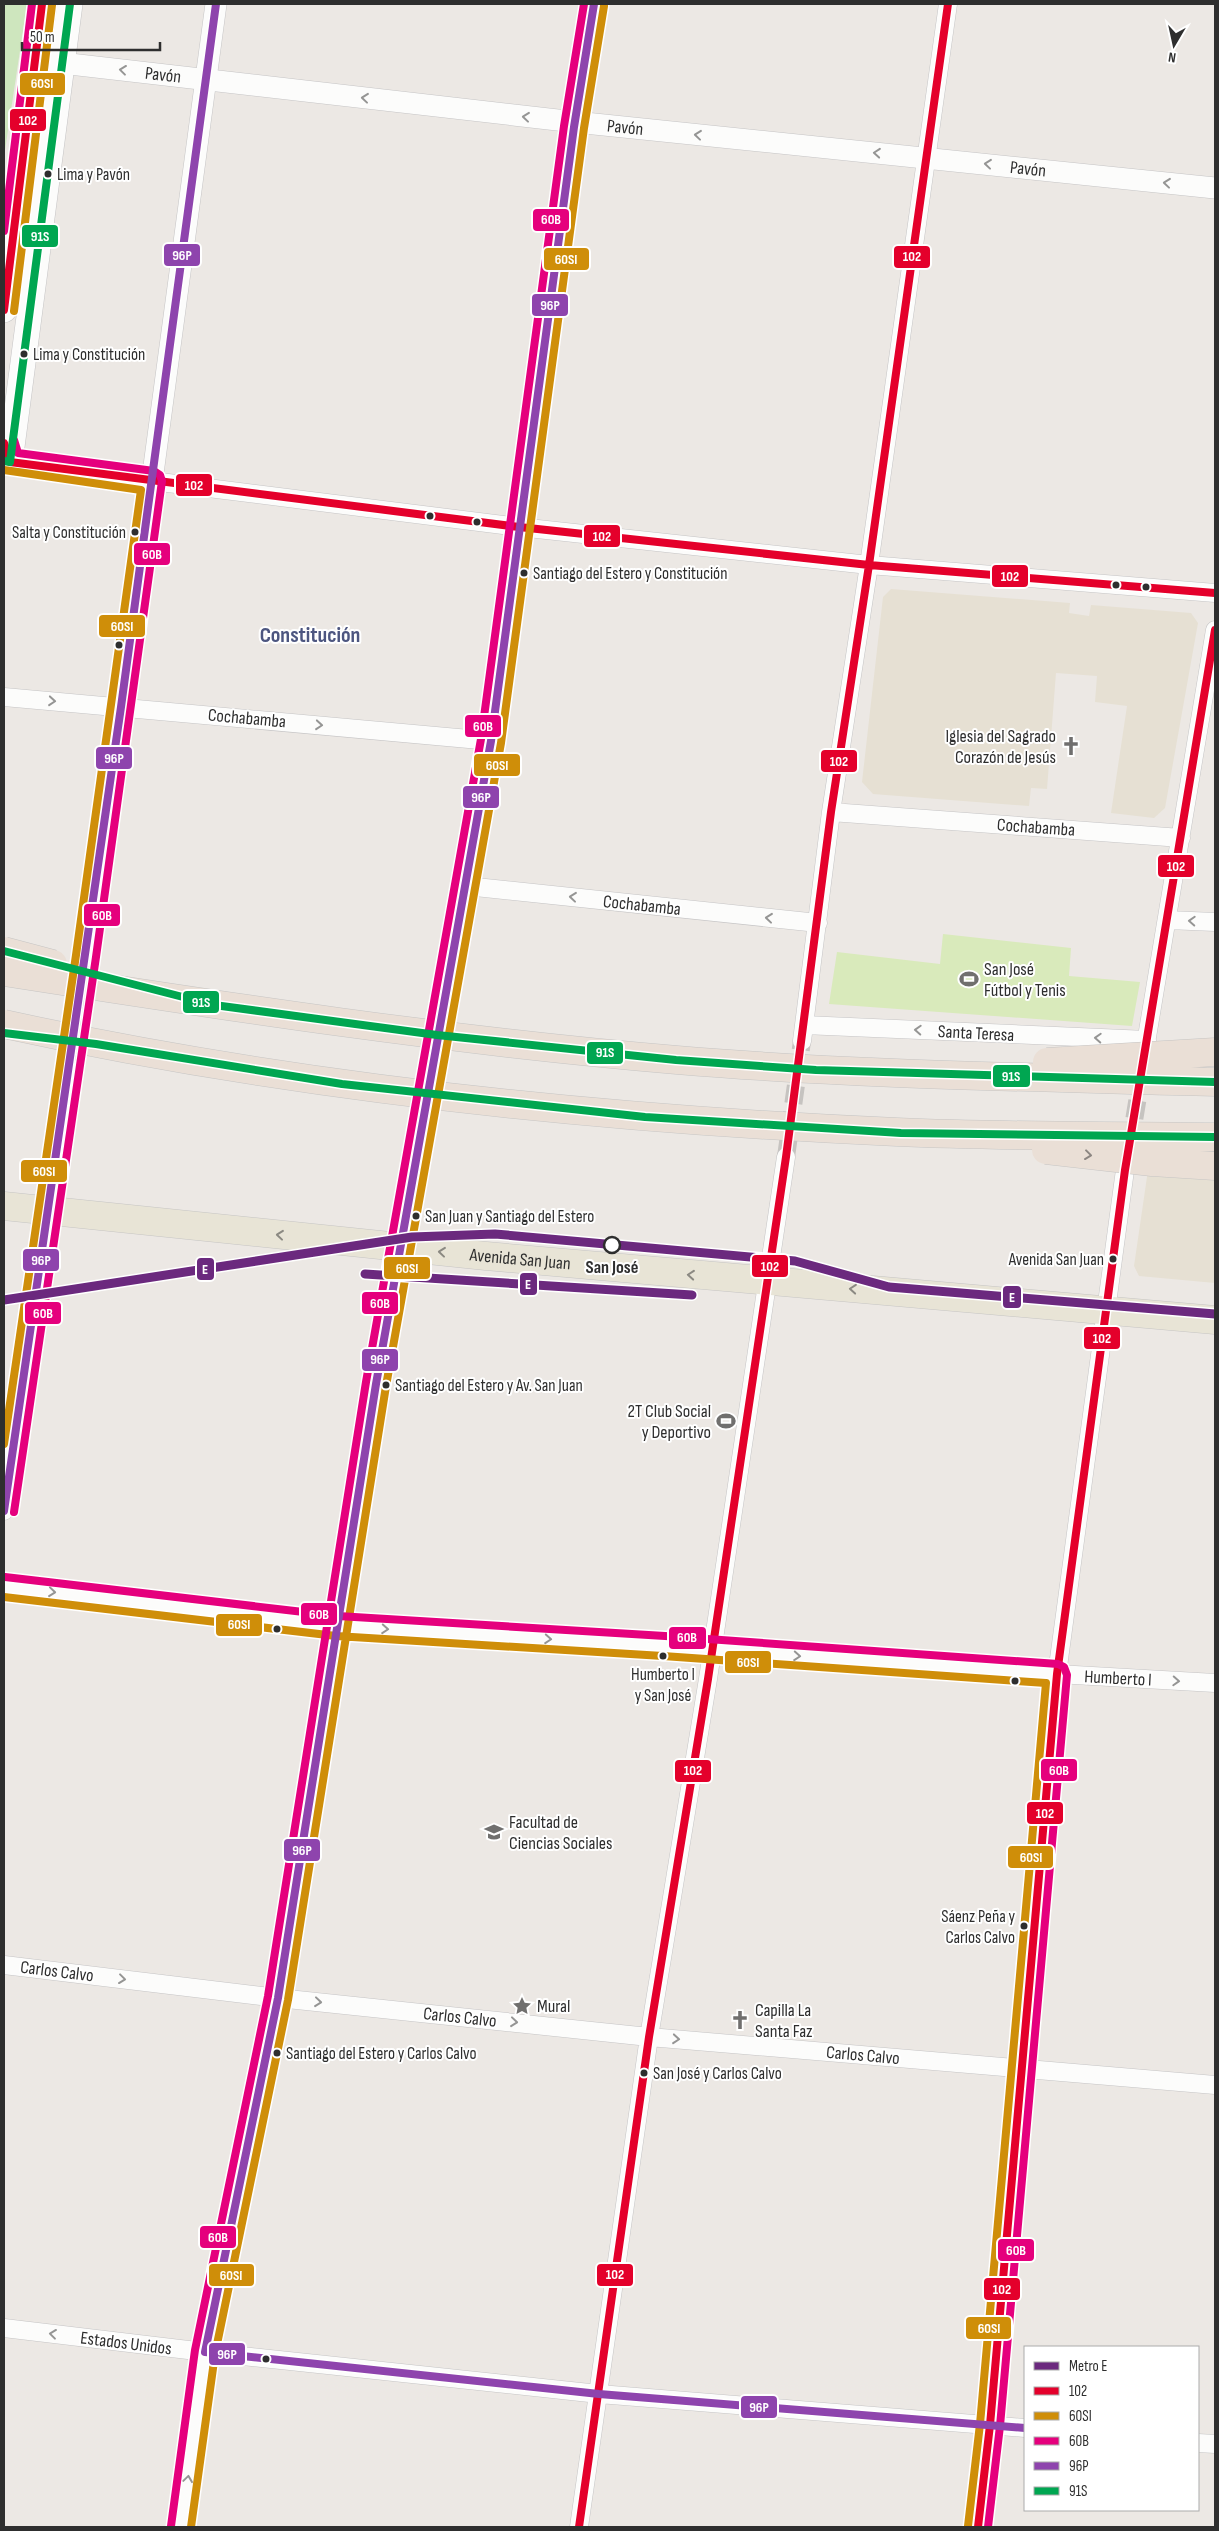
<svg xmlns="http://www.w3.org/2000/svg" width="1219" height="2531" font-family="'Sofia Sans Condensed',sans-serif">
<style>
.education{fill:#e6e0d3}
.green{fill:#cee6be}
.pitch{fill:#d9eabb}
.lines{fill:none;stroke-linecap:round;stroke-linejoin:round}
.minor-tunnel{stroke:#c6c3c0;stroke-width:18;stroke-dasharray:18 9;stroke-linecap:butt}
.tertiary-tunnel{stroke:#c6c3c0;stroke-width:21;stroke-dasharray:21 11;stroke-linecap:butt}
.minor-casing{stroke:#c5c4c5;stroke-width:19}
.tertiary-casing{stroke:#c5c4c5;stroke-width:22}
.secondary-casing{stroke:#c5c4c5;stroke-width:26}
.primary-casing{stroke:#c6c5c4;stroke-width:29}
.minor{stroke:#fcfcfb;stroke-width:18}
.tertiary{stroke:#fcfcfb;stroke-width:21}
.secondary{stroke:#fcfcfb;stroke-width:25}
.primary{stroke:#e8e4d6;stroke-width:28}
.motorway-bridge-casing{stroke:#c6c5c4;stroke-width:29;stroke-linecap:butt}
.motorway-bridge{stroke:#eadfd6;stroke-width:28}
.bus-1-casing{stroke:#fff;stroke-width:11}
.bus-2-casing{stroke:#fff;stroke-width:11}
.bus-3-casing{stroke:#fff;stroke-width:11}
.bus-4-casing{stroke:#fff;stroke-width:11}
.bus-5-casing{stroke:#fff;stroke-width:11}
.bus-1{stroke:#e4002b;stroke-width:8}
.bus-2{stroke:#cf8e09;stroke-width:8}
.bus-3{stroke:#e5007d;stroke-width:8}
.bus-4{stroke:#8e44ad;stroke-width:8}
.bus-5{stroke:#00a651;stroke-width:8}
.metro-1-casing{stroke:#fff;stroke-width:12}
.metro-1{stroke:#6b297e;stroke-width:9}
.oneway{stroke:#959594}
.oneway2{stroke:#8c8682}
.oneway3{stroke:#8b8982}
.bus-dot{fill:#2e2e2e;stroke:#fff;stroke-width:2}
.stop-dot{fill:#fff;stroke:#2e2e2e;stroke-width:2.5}
.labels{text-anchor:middle;stroke-width:4;stroke-linejoin:round;paint-order:stroke}
.bus-label{font-size:17px;fill:#2e2e2e;stroke:#fff;text-anchor:start}
.street-label{font-size:18px;fill:#2e2e2e;stroke:#fff}
.poi-label{font-size:18px;fill:#2e2e2e;stroke:#fff;text-anchor:start}
.stop-label{font-size:18px;font-weight:bold;fill:#2e2e2e;stroke:#fff}
.district-label{font-size:22px;font-weight:bold;fill:#4d5680;stroke:#fff}
.line-badge{stroke:#fff;stroke-width:2}
.badge-label{font-size:14px;text-anchor:middle;font-weight:bold;fill:#fff}
</style>
<rect width="100%" height="100%" fill="#ece8e4"/>
<path class="education" d="M891,589L1070,603L1069,613L1089,616L1091,605L1191,613L1198,623L1165,808L1154,818L1111,813L1127,706L1095,702L1097,676L1056,673L1047,789L1031,788L1029,806L873,794L862,782L883,597Z
M1148,1170L1215,1177V1283L1139,1276L1134,1266Z"/>
<path class="green" d="M4,4H27L4,157Z"/>
<path class="pitch" d="M943,934L1071,948L1069,976L1140,982L1132,1026L829,1004L837,952L940,964Z"/>
<g class="lines">
<path class="minor-tunnel" d="M1130,1145L1142,1072
M786,1157L802,1041"/>
<path class="tertiary-tunnel" d="M69,1071L86,956"/>
<g class="minor-casing">
<path id="minor" d="M152,481L519,527L869,565L1215,593
M4,697L491,741
M831,812L1181,838
M466,886L818,923
M1168,920L1215,922
M804,1025L1147,1040
M802,1041L831,812L869,565L948,4
M1145,1049L1215,630
M4,1511L47,1211
M4,1587L337,1626L664,1646L1057,1674L1215,1683
M4,1965L278,1998L649,2037L1215,2085
M4,2328L205,2352L599,2394L1025,2428
M1198,2443L1215,2444
M181,2527L205,2352L278,1998L376,1384L491,741L574,127L594,4
M579,2527L649,2037L708,1679L786,1157
M978,2527L990,2425L1020,2069L1057,1674L1125,1170"/>
</g>
<g class="tertiary-casing">
<g id="tertiary">
<path id="s1" d="M35,60L575,122L1215,188"/>
<path d="M10,462L152,481"/>
<path d="M86,956L145,533L216,4"/>
<path d="M47,1211L69,1071"/>
</g>
</g>
<g class="secondary-casing">
<path id="secondary" d="M4,310L42,4
M10,462L70,4"/>
</g>
<g class="primary-casing">
<g id="primary">
<path id="s2" d="M4,1206L486,1256L1215,1320"/>
</g>
</g>
<use href="#minor" class="minor"/>
<use href="#tertiary" class="tertiary"/>
<use href="#secondary" class="secondary"/>
<use href="#primary" class="primary"/>
<g class="motorway-bridge-casing">
<path id="motorway-bridge" d="M4,951L53,964
M4,972C228,1007 451,1041 677,1060C856,1075 1036,1077 1215,1082
M4,1024C297,1088 597,1119 897,1132C1003,1137 1109,1135 1215,1137
M1047,1062L1215,1052
M1046,1150L1152,1162L1215,1166"/>
</g>
<use href="#motorway-bridge" class="motorway-bridge"/>
<g class="bus-1-casing">
<path id="bus-1" d="M4,310L42,4
M4,443L10,462L519,527L869,565L1215,593
M579,2527L649,2037L708,1679L786,1157L831,812L869,565L948,4
M978,2527L990,2425L1057,1674L1125,1170L1215,630"/>
</g>
<g class="bus-2-casing">
<path id="bus-2" d="M14,311L52,5
M4,470L141,490L76,955L4,1444
M4,1597L336,1636L663,1656L1046,1683L980,2424L968,2526
M191,2527L215,2354L288,2000L386,1386L501,743L584,128L604,6"/>
</g>
<g class="bus-3-casing">
<path id="bus-3" d="M4,231L32,4
M14,440L18,453L154,471L160,475L162,481L96,957L14,1512
M5,1577L338,1616L665,1636L1058,1664L1064,1667L1067,1675L1000,2426L988,2527
M171,2526L195,2350L268,1996L366,1382L481,739L564,126L584,4"/>
</g>
<g class="bus-4-casing">
<path id="bus-4" d="M594,4L574,127L491,741L376,1384L278,1998L205,2352L599,2394L1025,2428
M4,1511L121,707L216,4"/>
</g>
<g class="bus-5-casing">
<path id="bus-5" d="M4,461L10,462L70,4
M4,951L214,1005L437,1035L676,1060L816,1070L1215,1082
M4,1033L96,1044L342,1084L645,1117L901,1133L1215,1137"/>
</g>
<use href="#bus-1" class="bus-1"/>
<use href="#bus-2" class="bus-2"/>
<use href="#bus-3" class="bus-3"/>
<use href="#bus-4" class="bus-4"/>
<use href="#bus-5" class="bus-5"/>
<g class="metro-1-casing">
<path id="metro-1" d="M365,1274L692,1295
M4,1300L412,1237L495,1234L795,1261L889,1287L1215,1314"/>
</g>
<use href="#metro-1" class="metro-1"/>
</g>
<defs><path id="oneway-chevron" d="M-2-3.5L2.5 0L-2 3.5" fill="none" stroke-width="1.6" stroke-linecap="round" stroke-linejoin="round" transform="scale(1.25)"/></defs>
<g class="oneway">
<use href="#oneway-chevron" transform="translate(123 70) rotate(-173)"/>
<use href="#oneway-chevron" transform="translate(365 98) rotate(-174)"/>
<use href="#oneway-chevron" transform="translate(526 117) rotate(-174)"/>
<use href="#oneway-chevron" transform="translate(698 135) rotate(-174)"/>
<use href="#oneway-chevron" transform="translate(877 153) rotate(-175)"/>
<use href="#oneway-chevron" transform="translate(988 164) rotate(-174)"/>
<use href="#oneway-chevron" transform="translate(1167 183) rotate(-174)"/>
<use href="#oneway-chevron" transform="translate(52 701) rotate(5)"/>
<use href="#oneway-chevron" transform="translate(319 725) rotate(5)"/>
<use href="#oneway-chevron" transform="translate(573 897) rotate(-174)"/>
<use href="#oneway-chevron" transform="translate(769 918) rotate(-174)"/>
<use href="#oneway-chevron" transform="translate(1192 921) rotate(-177)"/>
<use href="#oneway-chevron" transform="translate(918 1030) rotate(-177)"/>
<use href="#oneway-chevron" transform="translate(1098 1038) rotate(-177)"/>
<use href="#oneway-chevron" transform="translate(52 1592) rotate(6)"/>
<use href="#oneway-chevron" transform="translate(385 1629) rotate(4)"/>
<use href="#oneway-chevron" transform="translate(548 1639) rotate(4)"/>
<use href="#oneway-chevron" transform="translate(797 1656) rotate(4)"/>
<use href="#oneway-chevron" transform="translate(1176 1681) rotate(3)"/>
<use href="#oneway-chevron" transform="translate(122 1979) rotate(7)"/>
<use href="#oneway-chevron" transform="translate(318 2002) rotate(6)"/>
<use href="#oneway-chevron" transform="translate(514 2022) rotate(6)"/>
<use href="#oneway-chevron" transform="translate(676 2039) rotate(5)"/>
<use href="#oneway-chevron" transform="translate(53 2334) rotate(-173)"/>
<use href="#oneway-chevron" transform="translate(188 2479) rotate(-82)"/>
</g>
<use class="oneway2" href="#oneway-chevron" transform="translate(1088 1155) rotate(7)"/>
<g class="oneway3">
<use href="#oneway-chevron" transform="translate(280 1235) rotate(-174)"/>
<use href="#oneway-chevron" transform="translate(442 1252) rotate(-174)"/>
<use href="#oneway-chevron" transform="translate(691 1275) rotate(-175)"/>
<use href="#oneway-chevron" transform="translate(853 1289) rotate(-175)"/>
</g>
<defs>
<g id="church-bare" transform="scale(1.5)"><path d="M-1.2-6h2.4v3.5h3.3v2.4h-3.3V6h-2.4V-.1h-3.3v-2.4h3.3Z" fill="#706f6e" stroke="#fff" stroke-width="2.5" paint-order="stroke"/></g>
<g id="stadium-bare" transform="scale(1.5)"><path d="M0-5a6.5 5 0 1 0 0 10a6.5 5 0 1 0 0-10ZM-3.5-1.8h7v3.6h-7Z" fill="#706f6e" stroke="#fff" stroke-width="2.5" paint-order="stroke"/></g>
<g id="university-bare" transform="scale(1.5)"><path d="M0-5L7-2L0 1L-7-2ZM-4 1L0 2.5L4 1V4Q0 6-4 4Z" fill="#706f6e" stroke="#fff" stroke-width="2.5" paint-order="stroke"/></g>
<g id="sight-bare" transform="scale(1.5)"><path d="M0-6L1.8-2.2L6-1.7L2.9 1.2L3.7 5.4L0 3.3L-3.7 5.4L-2.9 1.2L-6-1.7L-1.8-2.2Z" fill="#706f6e" stroke="#fff" stroke-width="2.5" paint-order="stroke"/></g>
</defs>
<g fill-rule="evenodd">
<use href="#church-bare" x="1071" y="746"/>
<use href="#stadium-bare" x="969" y="979"/>
<use href="#stadium-bare" x="726" y="1421"/>
<use href="#university-bare" x="494" y="1832"/>
<use href="#sight-bare" x="522" y="2006"/>
<use href="#church-bare" x="740" y="2020"/>
</g>
<g class="bus-dot">
<circle cx="48" cy="174" r="4.5"/>
<circle cx="24" cy="354" r="4.5"/>
<circle cx="430" cy="516" r="4.5"/>
<circle cx="477" cy="522" r="4.5"/>
<circle cx="135" cy="532" r="4.5"/>
<circle cx="524" cy="573" r="4.5"/>
<circle cx="1116" cy="585" r="4.5"/>
<circle cx="1146" cy="587" r="4.5"/>
<circle cx="119" cy="645" r="4.5"/>
<circle cx="416" cy="1216" r="4.5"/>
<circle cx="1113" cy="1259" r="4.5"/>
<circle cx="386" cy="1385" r="4.5"/>
<circle cx="277" cy="1629" r="4.5"/>
<circle cx="663" cy="1656" r="4.5"/>
<circle cx="1015" cy="1681" r="4.5"/>
<circle cx="1024" cy="1926" r="4.5"/>
<circle cx="277" cy="2053" r="4.5"/>
<circle cx="644" cy="2073" r="4.5"/>
<circle cx="266" cy="2359" r="4.5"/>
</g>
<circle class="stop-dot" cx="612" cy="1245" r="8"/>
<g class="labels">
<g class="bus-label">
<text x="57" y="180">Lima y Pavón</text>
<text x="33" y="360">Lima y Constitución</text>
<text x="126" y="538" text-anchor="end">Salta y Constitución</text>
<text x="533" y="579">Santiago del Estero y Constitución</text>
<text x="425" y="1222">San Juan y Santiago del Estero</text>
<text x="1104" y="1265" text-anchor="end">Avenida San Juan</text>
<text x="395" y="1391">Santiago del Estero y Av. San Juan</text>
<text x="663" y="1680" text-anchor="middle">Humberto I<tspan x="663" dy="21">y San José</tspan></text>
<text x="1015" y="1922" text-anchor="end">Sáenz Peña y<tspan x="1015" dy="21">Carlos Calvo</tspan></text>
<text x="286" y="2059">Santiago del Estero y Carlos Calvo</text>
<text x="653" y="2079">San José y Carlos Calvo</text>
</g>
<g class="street-label">
<text dy="6" stroke="none"><textPath href="#s1" startOffset="129">Pavón</textPath></text>
<text dy="6" stroke="none"><textPath href="#s1" startOffset="594">Pavón</textPath></text>
<text dy="6" stroke="none"><textPath href="#s1" startOffset="999">Pavón</textPath></text>
<text transform="translate(247 718) rotate(5)" y="6">Cochabamba</text>
<text transform="translate(1036 827) rotate(4)" y="6">Cochabamba</text>
<text transform="translate(642 905) rotate(6)" y="6">Cochabamba</text>
<text transform="translate(976 1033) rotate(3)" y="6">Santa Teresa</text>
<text dy="6" stroke="none"><textPath href="#s2" startOffset="519">Avenida San Juan</textPath></text>
<text transform="translate(1118 1678) rotate(3)" y="6">Humberto I</text>
<text transform="translate(57 1971) rotate(7)" y="6">Carlos Calvo</text>
<text transform="translate(460 2017) rotate(6)" y="6">Carlos Calvo</text>
<text transform="translate(863 2055) rotate(5)" y="6">Carlos Calvo</text>
<text transform="translate(126 2343) rotate(7)" y="6">Estados Unidos</text>
</g>
<g class="poi-label">
<text x="1056" y="742" text-anchor="end">Iglesia del Sagrado<tspan x="1056" dy="21">Corazón de Jesús</tspan></text>
<text x="984" y="975">San José<tspan x="984" dy="21">Fútbol y Tenis</tspan></text>
<text x="711" y="1417" text-anchor="end">2T Club Social<tspan x="711" dy="21">y Deportivo</tspan></text>
<text x="509" y="1828">Facultad de<tspan x="509" dy="21">Ciencias Sociales</tspan></text>
<text x="537" y="2012">Mural</text>
<text x="755" y="2016">Capilla La<tspan x="755" dy="21">Santa Faz</tspan></text>
</g>
<g class="stop-label">
<text x="612" y="1273">San José</text>
</g>
<g class="district-label">
<text x="310" y="642">Constitución</text>
</g>
</g>
<g class="line-badge">
<rect x="19" y="72" width="47" height="24" rx="5" fill="#cf8e09"/>
<rect x="9" y="108" width="38" height="24" rx="5" fill="#e4002b"/>
<rect x="532" y="208" width="38" height="24" rx="5" fill="#e5007d"/>
<rect x="21" y="224" width="38" height="24" rx="5" fill="#00a651"/>
<rect x="163" y="243" width="38" height="24" rx="5" fill="#8e44ad"/>
<rect x="893" y="245" width="38" height="24" rx="5" fill="#e4002b"/>
<rect x="543" y="247" width="47" height="24" rx="5" fill="#cf8e09"/>
<rect x="531" y="293" width="38" height="24" rx="5" fill="#8e44ad"/>
<rect x="175" y="473" width="38" height="24" rx="5" fill="#e4002b"/>
<rect x="583" y="524" width="38" height="24" rx="5" fill="#e4002b"/>
<rect x="133" y="542" width="38" height="24" rx="5" fill="#e5007d"/>
<rect x="991" y="564" width="38" height="24" rx="5" fill="#e4002b"/>
<rect x="98" y="614" width="48" height="24" rx="5" fill="#cf8e09"/>
<rect x="464" y="714" width="38" height="24" rx="5" fill="#e5007d"/>
<rect x="95" y="746" width="38" height="24" rx="5" fill="#8e44ad"/>
<rect x="820" y="749" width="38" height="24" rx="5" fill="#e4002b"/>
<rect x="473" y="753" width="48" height="24" rx="5" fill="#cf8e09"/>
<rect x="462" y="785" width="38" height="24" rx="5" fill="#8e44ad"/>
<rect x="1157" y="854" width="38" height="24" rx="5" fill="#e4002b"/>
<rect x="83" y="903" width="38" height="24" rx="5" fill="#e5007d"/>
<rect x="182" y="990" width="38" height="24" rx="5" fill="#00a651"/>
<rect x="586" y="1041" width="38" height="24" rx="5" fill="#00a651"/>
<rect x="992" y="1064" width="39" height="24" rx="5" fill="#00a651"/>
<rect x="20" y="1159" width="48" height="24" rx="5" fill="#cf8e09"/>
<rect x="22" y="1248" width="38" height="24" rx="5" fill="#8e44ad"/>
<rect x="751" y="1254" width="38" height="24" rx="5" fill="#e4002b"/>
<rect x="383" y="1256" width="48" height="24" rx="5" fill="#cf8e09"/>
<rect x="196" y="1257" width="19" height="24" rx="5" fill="#6b297e"/>
<rect x="519" y="1272" width="19" height="24" rx="5" fill="#6b297e"/>
<rect x="1002" y="1285" width="20" height="24" rx="5" fill="#6b297e"/>
<rect x="361" y="1291" width="38" height="24" rx="5" fill="#e5007d"/>
<rect x="24" y="1301" width="38" height="24" rx="5" fill="#e5007d"/>
<rect x="1083" y="1326" width="38" height="24" rx="5" fill="#e4002b"/>
<rect x="361" y="1348" width="38" height="24" rx="5" fill="#8e44ad"/>
<rect x="300" y="1602" width="38" height="24" rx="5" fill="#e5007d"/>
<rect x="215" y="1613" width="48" height="24" rx="5" fill="#cf8e09"/>
<rect x="668" y="1626" width="39" height="24" rx="5" fill="#e5007d"/>
<rect x="724" y="1650" width="48" height="24" rx="5" fill="#cf8e09"/>
<rect x="1040" y="1758" width="38" height="24" rx="5" fill="#e5007d"/>
<rect x="674" y="1759" width="38" height="24" rx="5" fill="#e4002b"/>
<rect x="1026" y="1801" width="38" height="24" rx="5" fill="#e4002b"/>
<rect x="283" y="1838" width="38" height="24" rx="5" fill="#8e44ad"/>
<rect x="1007" y="1845" width="47" height="24" rx="5" fill="#cf8e09"/>
<rect x="199" y="2225" width="38" height="24" rx="5" fill="#e5007d"/>
<rect x="997" y="2238" width="38" height="24" rx="5" fill="#e5007d"/>
<rect x="596" y="2263" width="38" height="24" rx="5" fill="#e4002b"/>
<rect x="208" y="2263" width="47" height="24" rx="5" fill="#cf8e09"/>
<rect x="983" y="2277" width="38" height="24" rx="5" fill="#e4002b"/>
<rect x="965" y="2316" width="47" height="24" rx="5" fill="#cf8e09"/>
<rect x="208" y="2342" width="38" height="24" rx="5" fill="#8e44ad"/>
<rect x="740" y="2395" width="38" height="24" rx="5" fill="#8e44ad"/>
</g>
<g class="badge-label">
<text x="42" y="88">60SI</text>
<text x="28" y="125">102</text>
<text x="551" y="224">60B</text>
<text x="40" y="241">91S</text>
<text x="182" y="260">96P</text>
<text x="912" y="261">102</text>
<text x="566" y="264">60SI</text>
<text x="550" y="310">96P</text>
<text x="194" y="490">102</text>
<text x="602" y="541">102</text>
<text x="152" y="559">60B</text>
<text x="1010" y="581">102</text>
<text x="122" y="631">60SI</text>
<text x="483" y="731">60B</text>
<text x="114" y="763">96P</text>
<text x="839" y="766">102</text>
<text x="497" y="770">60SI</text>
<text x="481" y="802">96P</text>
<text x="1176" y="871">102</text>
<text x="102" y="920">60B</text>
<text x="201" y="1007">91S</text>
<text x="605" y="1057">91S</text>
<text x="1011" y="1081">91S</text>
<text x="44" y="1176">60SI</text>
<text x="41" y="1265">96P</text>
<text x="770" y="1271">102</text>
<text x="407" y="1273">60SI</text>
<text x="205" y="1274">E</text>
<text x="528" y="1289">E</text>
<text x="1012" y="1302">E</text>
<text x="380" y="1308">60B</text>
<text x="43" y="1318">60B</text>
<text x="1102" y="1343">102</text>
<text x="380" y="1364">96P</text>
<text x="319" y="1619">60B</text>
<text x="239" y="1629">60SI</text>
<text x="687" y="1642">60B</text>
<text x="748" y="1667">60SI</text>
<text x="1059" y="1775">60B</text>
<text x="693" y="1775">102</text>
<text x="1045" y="1818">102</text>
<text x="302" y="1855">96P</text>
<text x="1031" y="1862">60SI</text>
<text x="218" y="2242">60B</text>
<text x="1016" y="2255">60B</text>
<text x="615" y="2279">102</text>
<text x="231" y="2280">60SI</text>
<text x="1002" y="2294">102</text>
<text x="989" y="2333">60SI</text>
<text x="227" y="2359">96P</text>
<text x="759" y="2412">96P</text>
</g>
<rect width="1219" height="2531" fill="none" stroke="#2e2e2e" stroke-width="10"/>
<rect x="1024" y="2346" width="175" height="165" fill="#ffffff" stroke="#ababab"/>
<rect x="1034" y="2362" width="25" height="8" fill="#6b297e" stroke="#ababab"/>
<text x="1069" y="2371" font-size="15" fill="#2e2e2e">Metro E</text>
<rect x="1034" y="2387" width="25" height="8" fill="#e4002b" stroke="#ababab"/>
<text x="1069" y="2396" font-size="15" fill="#2e2e2e">102</text>
<rect x="1034" y="2412" width="25" height="8" fill="#cf8e09" stroke="#ababab"/>
<text x="1069" y="2421" font-size="15" fill="#2e2e2e">60SI</text>
<rect x="1034" y="2437" width="25" height="8" fill="#e5007d" stroke="#ababab"/>
<text x="1069" y="2446" font-size="15" fill="#2e2e2e">60B</text>
<rect x="1034" y="2462" width="25" height="8" fill="#8e44ad" stroke="#ababab"/>
<text x="1069" y="2471" font-size="15" fill="#2e2e2e">96P</text>
<rect x="1034" y="2487" width="25" height="8" fill="#00a651" stroke="#ababab"/>
<text x="1069" y="2496" font-size="15" fill="#2e2e2e">91S</text>
<g transform="translate(1174 45) rotate(189)" stroke="#ffffff" stroke-width="4" paint-order="stroke">
<path d="M0-4L9 19L0 12L-9 19Z" fill="#2e2e2e"/>
<text y="-8" font-size="14" font-weight="bold" text-anchor="middle" fill="#2e2e2e">N</text>
</g>
<path d="M22 42v8h138v-8" fill="none" stroke="#2e2e2e" stroke-width="2.5"/>
<text x="30" y="42" font-size="15" fill="#2e2e2e" stroke="#ffffff" stroke-width="4" paint-order="stroke">50 m</text>
</svg>
